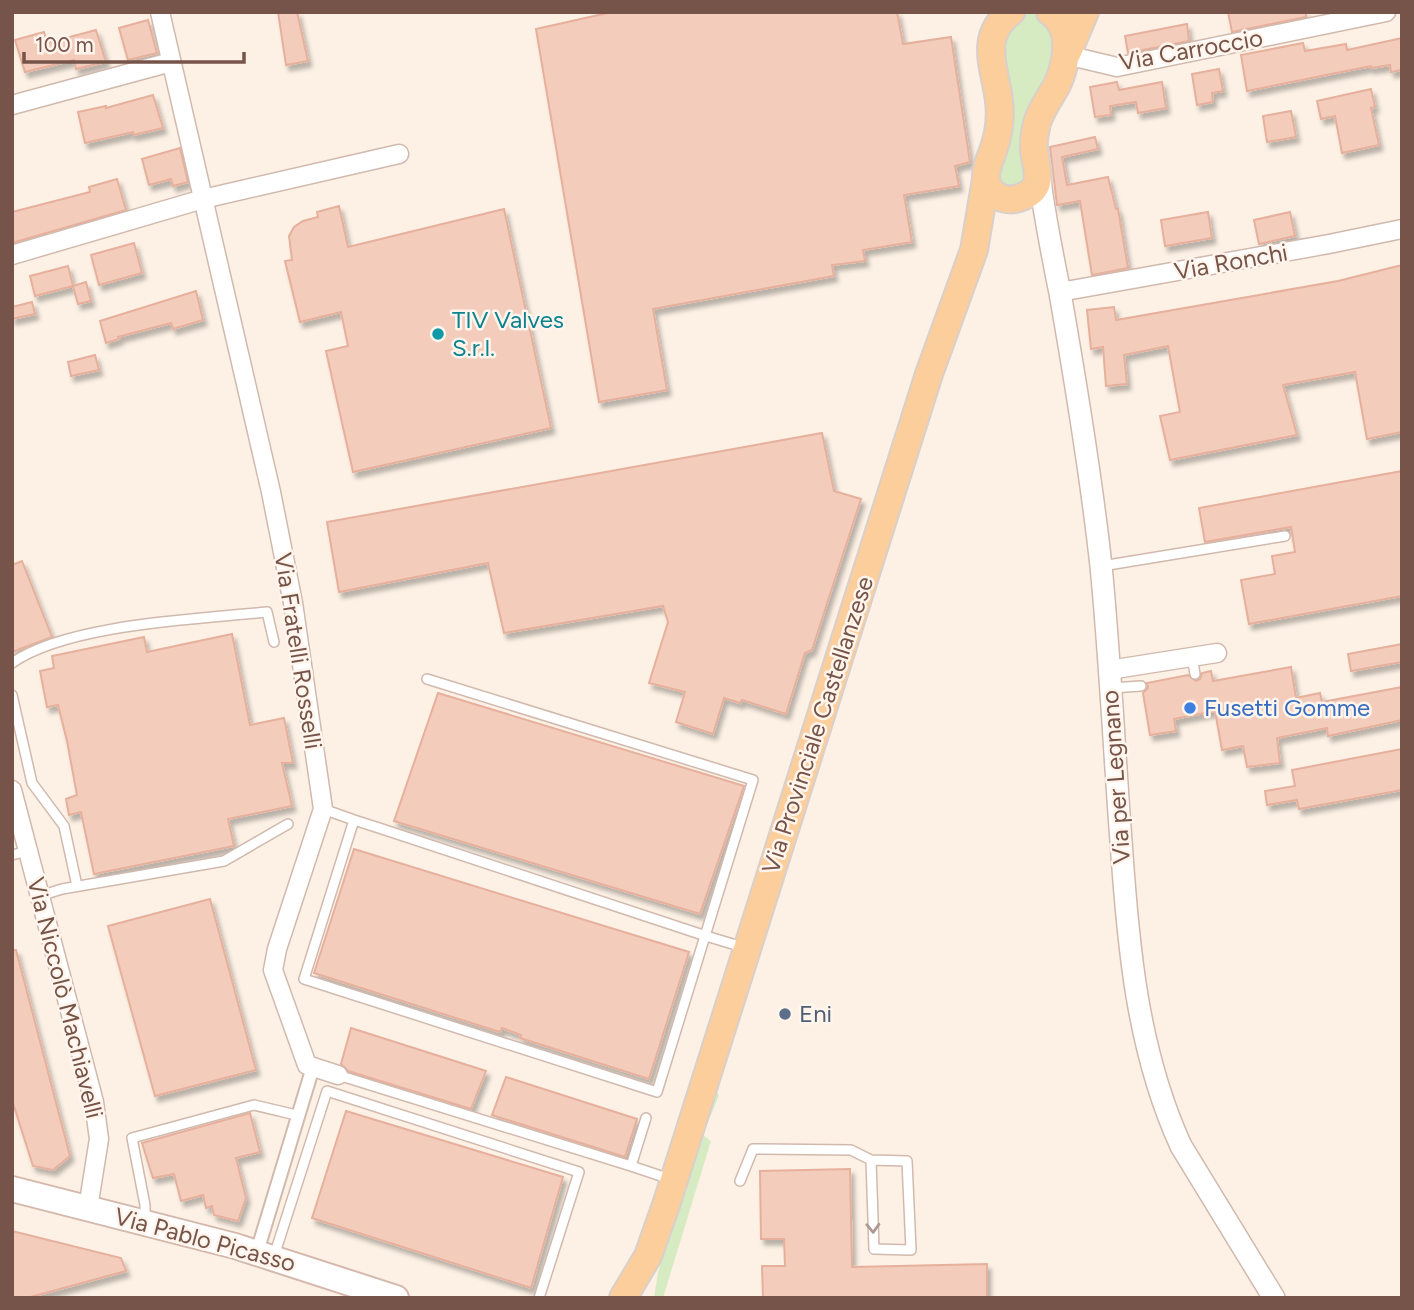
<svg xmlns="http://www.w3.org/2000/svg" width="1414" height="1310" font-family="Figtree,sans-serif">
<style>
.green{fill:#d7ebc3}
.building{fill:#f3ccbc;stroke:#e6b09c;stroke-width:2;filter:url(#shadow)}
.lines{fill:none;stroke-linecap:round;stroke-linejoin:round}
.service-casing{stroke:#d1b9ad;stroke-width:12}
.pedestrian-casing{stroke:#d1b9ad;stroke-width:16}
.minor-casing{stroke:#d1b9ad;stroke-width:21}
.tertiary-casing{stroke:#d1b9ad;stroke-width:24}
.secondary-casing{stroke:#d4b8ab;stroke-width:28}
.primary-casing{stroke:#d9cfcc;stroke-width:30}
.service{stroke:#fff;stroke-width:9}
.pedestrian{stroke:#fff;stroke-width:12}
.minor{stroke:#fff;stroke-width:18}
.tertiary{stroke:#fff;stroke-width:21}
.secondary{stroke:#fff;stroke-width:24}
.primary{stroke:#fcce9c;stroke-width:26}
.oneway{stroke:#ad9892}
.culture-dot{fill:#0f9aa8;stroke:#fff5ec;stroke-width:2.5}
.shop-dot{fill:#3f7fe0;stroke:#fff5ec;stroke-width:2.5}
.service-dot{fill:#5c6f8a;stroke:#fff5ec;stroke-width:2.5}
.labels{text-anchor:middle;stroke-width:5;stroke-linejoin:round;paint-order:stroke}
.street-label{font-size:24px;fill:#765449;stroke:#fff5ec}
.culture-label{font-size:24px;fill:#0d838f;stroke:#fff5ec;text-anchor:start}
.shop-label{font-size:24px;fill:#366cbe;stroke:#fff5ec;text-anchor:start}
.service-label{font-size:24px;fill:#4e5e75;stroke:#fff5ec;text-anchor:start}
</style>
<defs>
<filter id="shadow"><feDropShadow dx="3.5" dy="5.5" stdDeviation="2" flood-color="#0004"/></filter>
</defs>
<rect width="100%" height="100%" fill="#fdf1e5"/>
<path class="green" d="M1028,13L1039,14L1061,37L1025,182L1007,190L994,175L999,51L1014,18Z
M717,1093L719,1095L703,1135L711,1141L663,1298H654L658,1272L710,1105Z"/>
<path class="building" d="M278,12H297L308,61L286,65Z
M612,12H897L903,44L951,37L970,162L955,166L959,186L904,195L912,242L863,250L865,261L832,265L834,276L653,309L667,390L599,402L536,29Z
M1228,12H1306V17L1232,32Z
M148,20L157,53L128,60L119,28Z
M1187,24L1189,41L1128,53L1125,36Z
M96,30L106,62L76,69L74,60L25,72L15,40L44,32L47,43Z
M1402,38V70L1391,72L1390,65L1371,68V66L1247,91L1241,55L1303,43L1305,51L1346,44L1347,50Z
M1219,69L1223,91L1212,93L1213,102L1197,105L1192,74Z
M1117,82L1119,90L1162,82L1166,108L1138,113L1136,102L1110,106L1111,115L1095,117L1090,87Z
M1371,89L1375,107L1371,108L1379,145L1342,153L1335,116L1321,119L1317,101Z
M153,95L163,128L133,135V132L85,143L78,112L106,106V108Z
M1291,111L1296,137L1267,142L1263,116Z
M1095,137L1098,149L1062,157L1067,185L1108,177L1116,209H1118L1128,268L1092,275L1080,201L1057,205L1050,147Z
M180,148L188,182L173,186L171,179L149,185L142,159Z
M117,179L126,210L12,243V212L90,192L89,187Z
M339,206L348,247L504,209L551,428L353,472L326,351L348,346L341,312L300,322L285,261L292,260L289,236L294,227L303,221L318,217L317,212Z
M1208,212L1212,238L1165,246L1161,220Z
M1290,212L1295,236L1259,244L1254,220Z
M134,243L142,273L99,285L91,255Z
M1402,265V432L1367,439L1355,372L1283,385L1297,435L1170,460L1160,416L1180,412L1168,346L1124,355L1127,384L1106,386L1103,347L1091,349L1087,310L1114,307L1116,320L1338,281Z
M68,266L73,286L35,296L30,276Z
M86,282L91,301L78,304L73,286Z
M196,291L203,320L173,329L171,323L118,337L119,339L106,343L100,321Z
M32,302L35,314L12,319V307Z
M95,355L99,370L71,376L68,362Z
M822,433L834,491L861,499L812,650L805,653L786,714L742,700L740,703L724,698L713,734L676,722L685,692L649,683L668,622L663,606L504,633L488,563L339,592L327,522Z
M1402,471V596L1249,624L1241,580L1275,574L1272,556L1295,552L1291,527L1205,542L1199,508Z
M22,561L52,637L12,652V565Z
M232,634L250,725L284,718L293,763H282L292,806L228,819L234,846L94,874L81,812L69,815L66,799L77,795L67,741L58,705L47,707L40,671L54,668L52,656L144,637L147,652Z
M1402,644V662L1351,671L1348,654Z
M1291,667L1296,698L1320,693L1322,702L1402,687V720L1328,736L1327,728L1277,738L1280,763L1247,767L1243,746L1222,750L1215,711L1174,719L1176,731L1150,735L1143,693L1148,688L1147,683L1188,675L1196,681L1200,679L1202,673L1211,671L1213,681Z
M438,693L744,786L700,914L394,821Z
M1402,749V790L1299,809L1297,800L1267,805L1265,791L1295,786L1292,770Z
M354,849L689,952L649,1079L520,1038L521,1035L502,1028L500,1032L314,973Z
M210,899L256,1070L155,1096L108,926Z
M12,950H16L70,1156L53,1170L33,1166L12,1100Z
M351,1028L486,1071L471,1109L348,1071L341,1064Z
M506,1077L637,1119L625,1157L492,1115Z
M346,1111L563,1177L531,1288L312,1218Z
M250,1113L260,1152L236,1158L246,1198L238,1221L214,1215L212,1206L206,1208L203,1195L181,1201L174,1174L153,1178L142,1143Z
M850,1169L852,1267L987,1264V1298H763L762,1266H785L784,1239H761L760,1171Z
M12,1231L121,1258L126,1271L27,1298H12Z"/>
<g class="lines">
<g class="service-casing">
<path id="service" d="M1102,566L1285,536
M1192,657L1195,674
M12,663C67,624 199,619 267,612L274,642
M427,679L753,780L657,1092L304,979L354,820L379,828L706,936L746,948
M1112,688L1141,686
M12,695L32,783L64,826L77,886
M323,809L354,820
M12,855L28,851
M40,896L62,889L224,861L288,824
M338,1075L631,1166L646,1118
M631,1166L673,1180
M740,1181L753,1149L851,1150L871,1160L907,1161L911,1250L874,1249L871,1160
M145,1221V1205L132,1138L254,1105L292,1114
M274,1256L327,1091L579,1172L539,1298"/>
</g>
<g class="pedestrian-casing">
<path id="pedestrian" d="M257,1252L313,1067"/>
</g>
<g class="minor-casing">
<path id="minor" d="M160,12L271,492L293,603L323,809L277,949L273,970L307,1065L338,1075
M1079,58L1117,67L1386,12
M12,105L171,62
M12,255L203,199L399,154
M1060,292L1329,244L1402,229
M1109,670L1217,653
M12,790L94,1102L99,1139L88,1208"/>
</g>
<g class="tertiary-casing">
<path id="tertiary" d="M1039,173C1044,214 1052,253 1060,293C1076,384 1091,475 1101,566C1110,657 1114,749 1121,841C1128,945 1137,1050 1181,1146L1274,1298"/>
</g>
<g class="secondary-casing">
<path id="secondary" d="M12,1189L235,1246L396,1298"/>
</g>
<g class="primary-casing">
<path id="primary" d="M1011,12C978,37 995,67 999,101C1001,117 999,133 994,148C991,157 985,169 986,179C987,184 990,190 993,193C1000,199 1010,201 1019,198C1047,189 1036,170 1034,150C1033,140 1035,132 1037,123C1041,109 1050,98 1057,85C1067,63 1074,28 1050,12
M1068,52L1085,12
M623,1298L648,1256L667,1202L929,374L974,250L986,179"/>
</g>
<use href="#service" class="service"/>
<use href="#pedestrian" class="pedestrian"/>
<use href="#minor" class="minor"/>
<use href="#tertiary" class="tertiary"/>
<use href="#secondary" class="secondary"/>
<use href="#primary" class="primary"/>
</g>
<defs><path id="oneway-chevron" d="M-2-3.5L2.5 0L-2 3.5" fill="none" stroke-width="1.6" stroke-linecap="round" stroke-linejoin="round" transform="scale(1.75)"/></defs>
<use class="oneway" href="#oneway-chevron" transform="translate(873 1228) rotate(88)"/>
<circle class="culture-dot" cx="438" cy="334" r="7"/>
<circle class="shop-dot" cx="1190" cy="708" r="7"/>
<circle class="service-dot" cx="785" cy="1014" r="7"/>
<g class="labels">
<g class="street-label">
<text transform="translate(1191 50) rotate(-10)" y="8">Via Carroccio</text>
<text transform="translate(1231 262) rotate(-10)" y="8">Via Ronchi</text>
<text transform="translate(298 651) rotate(81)" y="8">Via Fratelli Rosselli</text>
<text transform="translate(818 725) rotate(-72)" y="8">Via Provinciale Castellanzese</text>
<text transform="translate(1116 777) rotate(-94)" y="8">Via per Legnano</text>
<text transform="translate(65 998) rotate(76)" y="8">Via Niccolò Machiavelli</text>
<text transform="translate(205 1240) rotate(15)" y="8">Via Pablo Picasso</text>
</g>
<g class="culture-label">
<text x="452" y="328">TIV Valves<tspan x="452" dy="28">S.r.l.</tspan></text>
</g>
<g class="shop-label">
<text x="1204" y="716">Fusetti Gomme</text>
</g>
<g class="service-label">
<text x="799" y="1022">Eni</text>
</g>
</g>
<rect width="1414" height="1310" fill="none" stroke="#765449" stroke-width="28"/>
<path d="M24 52v10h220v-10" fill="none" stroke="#765449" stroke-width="3.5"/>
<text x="35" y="52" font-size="21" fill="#765449" stroke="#fff5ec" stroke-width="5" paint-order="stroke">100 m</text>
</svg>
